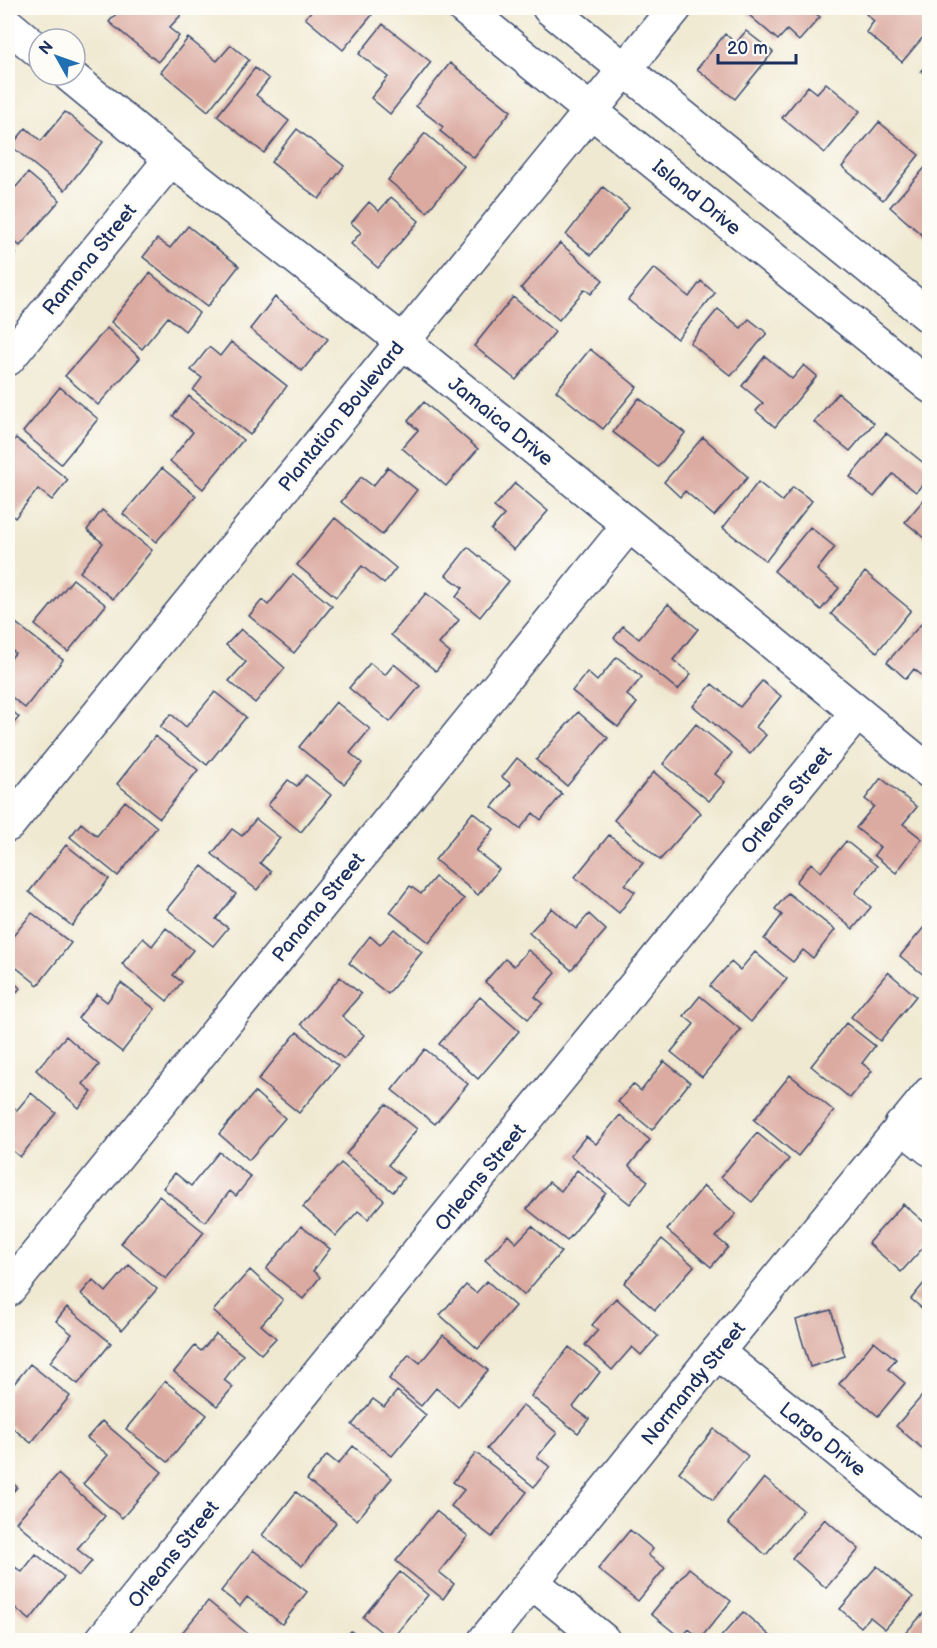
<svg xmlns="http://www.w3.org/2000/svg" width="937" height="1648" font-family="'Balsamiq Sans',sans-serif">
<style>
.building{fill:#dbaaa0}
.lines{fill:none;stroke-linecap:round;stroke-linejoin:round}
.minor-casing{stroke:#3b4b6f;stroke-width:36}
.minor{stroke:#fff;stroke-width:33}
.labels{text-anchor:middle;stroke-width:6;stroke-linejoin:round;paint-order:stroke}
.street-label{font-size:20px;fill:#1b2f5e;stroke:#fdfcf7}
</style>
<rect width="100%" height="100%" fill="#fdfcf7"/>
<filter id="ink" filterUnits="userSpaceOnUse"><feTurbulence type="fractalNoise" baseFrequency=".0167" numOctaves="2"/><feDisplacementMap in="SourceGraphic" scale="12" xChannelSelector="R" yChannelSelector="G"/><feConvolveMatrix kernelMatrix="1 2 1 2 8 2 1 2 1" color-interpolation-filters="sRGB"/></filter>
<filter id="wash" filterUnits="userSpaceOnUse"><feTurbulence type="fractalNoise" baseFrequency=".008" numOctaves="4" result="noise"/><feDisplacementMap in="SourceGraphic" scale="24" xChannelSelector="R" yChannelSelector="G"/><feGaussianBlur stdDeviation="1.35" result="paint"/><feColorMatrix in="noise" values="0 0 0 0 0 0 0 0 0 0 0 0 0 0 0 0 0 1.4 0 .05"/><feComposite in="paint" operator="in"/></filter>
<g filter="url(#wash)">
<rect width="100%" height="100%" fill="#f0e9d1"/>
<g id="blocks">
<path class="building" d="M121,8H172L181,15L169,28L179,36L158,62L109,22Z
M314,8H364L372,15L343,50L305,18Z
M744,8H809L820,17L799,41L787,30L778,40L742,9Z
M871,8H920L930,15V29L902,62L866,32L874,21L866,14Z
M383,24L431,62L390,114L371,98L388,77L359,54Z
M746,31L773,52L735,99L697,69L725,34L736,43Z
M188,38L217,61L231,45L249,60L208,111L161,72Z
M930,60V78L921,71Z
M450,63L511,111L474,158L440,131L443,127L416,106Z
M255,68L269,79L256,95L289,121L264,153L217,116Z
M826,83L860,111L825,153L782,118L808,86L817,93Z
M65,112L103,142L65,190L11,146L26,128L41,141Z
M879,122L919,155L883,200L842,167Z
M297,129L344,166L319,199L271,162Z
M425,133L464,166L427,212L388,180Z
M930,162V242L890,207Z
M28,173L60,200L20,246L8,236V180L16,187Z
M603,187L629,208L591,255L566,235Z
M391,197L419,221L378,268L351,244L361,232L351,223L369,202L379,211Z
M188,226L239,266L207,307L143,257L157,239L170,248Z
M560,243L603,280L591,294L585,289L559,320L521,288Z
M8,246L16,253L8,263Z
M654,268L689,297L701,281L715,293L677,339L628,300Z
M150,273L199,313L185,331L168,317L142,349L111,322Z
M275,297L328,339L302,371L250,329Z
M513,297L555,332L516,380L474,346Z
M718,309L741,328L749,319L767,333L731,376L690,343Z
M107,328L140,358L98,405L65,376Z
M231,342L287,386L250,435L193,390L202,378L191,370L209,347L220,356Z
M590,349L637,387L603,429L556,391Z
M765,356L792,379L804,365L817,376L775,427L756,411L763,403L742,386Z
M60,387L98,419L61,464L23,432Z
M838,393L874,423L850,451L814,422Z
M189,396L243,440L203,489L170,461L193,432L173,416Z
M639,398L685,433L658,467L613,432Z
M424,402L478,449L446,486L402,448L418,430L408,421Z
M886,433L930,468V476L916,492L893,474L874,497L850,477Z
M703,437L748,477L714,516L685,491L680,497L664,482Z
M16,438L68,480L52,500L38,489L15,518L8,512V448Z
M388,467L417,490L382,535L341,502L361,477L373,486Z
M162,468L196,496L156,542L123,514Z
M758,482L782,501L793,487L812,501L766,561L723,528Z
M515,483L548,511L514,550L491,530L504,515L494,507Z
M930,492V542L905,522Z
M102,510L152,550L113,599L80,572L103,543L87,530Z
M335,518L396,568L384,584L362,566L336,597L297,565Z
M810,527L835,547L817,570L839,588L821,610L774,571Z
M468,547L509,581L480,617L456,597L463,588L446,575Z
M865,572L911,610L877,652L831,614Z
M293,574L332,606L294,653L249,616L262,600L268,605Z
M73,579L106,605L68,652L35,625Z
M426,593L459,620L439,644L450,653L436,671L391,635Z
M668,604L698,629L673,660L691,674L678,690L614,638L623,626L639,639Z
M12,620L63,660L25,708L8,694V662L15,653L8,647V626Z
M923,622L930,628V682L914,669L906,679L887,662Z
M241,629L285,668L255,703L229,681L246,662L226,645Z
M617,657L642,677L627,695L637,703L618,727L572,691L587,672L597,681Z
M370,663L385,675L394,664L420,686L390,722L349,688Z
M762,681L781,696L756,727L766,735L750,754L693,706L712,684L740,707Z
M215,692L246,717L207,765L160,727L171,714L186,727Z
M336,702L370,729L350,753L362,763L344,784L299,747Z
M8,707L19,717L8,730Z
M578,712L608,738L567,786L536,760Z
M696,724L732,753L715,774L725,782L709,801L663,764Z
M155,736L198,770L160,818L117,784Z
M517,758L562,794L541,820L533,813L520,829L492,807L511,784L502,777Z
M654,772L701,813L660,860L614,820Z
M306,775L331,795L301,832L268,805L288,780L297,786Z
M881,778L917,807L903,824L922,839L896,873L874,855L880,847L856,828L874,806L865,799Z
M125,801L157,827L118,876L70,837L81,823L97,836Z
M473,812L494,829L476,851L499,869L478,895L435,860Z
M256,819L280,838L260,863L271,872L257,890L212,854L232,829L242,836Z
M609,835L643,863L625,885L635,892L619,913L575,877Z
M846,841L877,866L855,893L871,907L853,929L796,882L811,863L821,872Z
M66,845L109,879L72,926L29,892Z
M202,866L236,894L216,919L228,928L213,946L167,909Z
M435,877L464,899L429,943L390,912L410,886L421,894Z
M788,893L835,930L813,958L803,950L793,962L764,939L782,915L775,909Z
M552,908L576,929L589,914L606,930L571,970L529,933Z
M32,913L71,943L38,985L8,961V938L10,940Z
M930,920V980L900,956Z
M166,928L193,950L173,975L182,982L167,1001L122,964L143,938L152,946Z
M394,929L422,952L388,994L349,963L370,936L380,945Z
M528,950L556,973L535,997L543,1003L528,1019L485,982L505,959L514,966Z
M755,952L787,979L751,1022L710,986L731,962L740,970Z
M888,972L916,996L880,1041L851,1017Z
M340,977L361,994L342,1016L364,1035L344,1059L301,1024Z
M8,978L20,988L8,1003Z
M121,983L155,1009L122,1052L78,1018L97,994L107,1002Z
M700,996L741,1030L702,1077L671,1052L694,1024L684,1016Z
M480,997L519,1031L478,1079L439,1044Z
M846,1023L875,1046L862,1063L872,1071L850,1098L811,1066Z
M297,1032L338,1066L299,1113L258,1080Z
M66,1036L99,1065L83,1084L92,1092L79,1108L36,1070Z
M425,1049L468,1084L435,1124L392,1090Z
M664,1061L690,1082L652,1130L618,1102L633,1084L641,1091Z
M790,1075L834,1111L798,1156L754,1120Z
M255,1092L285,1118L249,1160L219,1134Z
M31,1093L56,1113L20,1157L8,1147V1106L9,1104L17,1110Z
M386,1104L417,1129L388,1165L404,1178L393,1192L346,1154Z
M620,1115L650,1140L629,1166L648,1181L630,1204L570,1156L586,1136L596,1144Z
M757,1133L789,1159L752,1202L721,1177Z
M219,1152L251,1177L236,1196L230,1191L205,1222L163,1188L175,1173L191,1186Z
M341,1163L384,1200L368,1219L358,1211L336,1236L303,1207Z
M577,1170L606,1193L567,1241L527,1209L549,1182L561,1191Z
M704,1186L736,1214L716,1237L728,1247L711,1267L667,1230Z
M159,1196L204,1232L166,1279L121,1243Z
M903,1204L930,1227V1240L901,1272L868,1243Z
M301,1226L330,1249L313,1271L320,1277L303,1299L266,1269Z
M532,1226L561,1252L524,1295L485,1260L508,1235L516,1243Z
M662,1239L694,1266L655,1310L624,1283Z
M129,1265L157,1289L122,1330L81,1294L93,1280L106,1292Z
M250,1270L283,1300L261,1325L276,1338L261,1354L213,1311Z
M930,1276V1315L911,1299Z
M487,1281L515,1306L478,1349L440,1315L466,1285L476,1293Z
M616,1298L658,1336L641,1355L632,1347L612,1370L585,1345L598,1330L592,1325Z
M67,1307L111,1343L78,1384L50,1362L72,1334L56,1321Z
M831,1310L845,1356L810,1367L796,1320Z
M216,1334L243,1355L224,1380L233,1387L217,1406L174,1372L195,1346L201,1351Z
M443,1335L488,1370L458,1407L436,1388L421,1406L389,1379L409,1354L420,1363Z
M874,1341L896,1359L888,1369L905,1383L878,1416L839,1384Z
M569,1347L600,1372L573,1407L589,1419L578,1433L531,1396Z
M30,1364L70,1396L31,1443L8,1424V1391Z
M165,1381L207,1415L168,1462L126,1429Z
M397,1391L426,1415L392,1456L352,1425L373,1399L384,1407Z
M922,1396L930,1403V1455L896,1426Z
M523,1405L557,1433L537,1457L550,1467L534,1487L487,1449Z
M102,1421L162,1472L122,1518L83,1484L108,1455L87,1438Z
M714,1429L748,1456L713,1500L679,1472Z
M353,1446L392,1478L357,1520L307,1480L327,1455L338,1464Z
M476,1453L527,1492L492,1537L451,1506L464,1490L453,1482Z
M58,1474L105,1516L77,1549L92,1561L79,1576L16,1522Z
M764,1478L803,1510L766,1555L728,1523Z
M8,1479L17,1487L8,1498Z
M296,1492L336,1523L302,1566L262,1535Z
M436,1511L468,1536L439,1572L454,1584L443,1599L396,1561Z
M825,1519L859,1549L826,1588L792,1558Z
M630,1530L653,1549L648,1555L665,1568L638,1601L598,1569Z
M253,1550L307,1592L282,1624L247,1597L240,1606L221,1591Z
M36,1554L64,1577L30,1620L8,1602V1577L15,1567L22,1572Z
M877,1566L913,1597L885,1629L870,1617L861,1627L840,1609Z
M689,1568L731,1601L700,1639L689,1629L681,1638L651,1614Z
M400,1572L428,1595L391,1640L363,1617Z
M208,1601L247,1633L241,1640H176Z
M930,1606V1640H899Z
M743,1612L775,1640H718Z
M351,1631L363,1640H343Z"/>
</g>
</g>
<g filter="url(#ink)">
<use href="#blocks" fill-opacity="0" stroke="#3b4b6f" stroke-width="1.5"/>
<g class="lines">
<g class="minor-casing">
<path id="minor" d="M464,8L930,386
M549,8L930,317
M8,25L39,51
M69,75L171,159L402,341L629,525L930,772
M8,359L171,159
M8,825L675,8
M901,1126L930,1149
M8,1290L629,525
M717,1352L930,1526
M532,1582L603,1640
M102,1640L857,713
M485,1640L717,1352L930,1093"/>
</g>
<use href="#minor" class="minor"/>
</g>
</g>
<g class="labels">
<g class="street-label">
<text transform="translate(697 197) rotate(39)" y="7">Island Drive</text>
<text transform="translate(89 259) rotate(-51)" y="7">Ramona Street</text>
<text transform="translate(341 416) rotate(-51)" y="7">Plantation Boulevard</text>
<text transform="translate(501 421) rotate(39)" y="7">Jamaica Drive</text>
<text transform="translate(786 800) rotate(-51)" y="7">Orleans Street</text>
<text transform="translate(318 907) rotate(-51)" y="7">Panama Street</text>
<text transform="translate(480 1177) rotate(-51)" y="7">Orleans Street</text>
<text transform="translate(693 1383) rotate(-51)" y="7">Normandy Street</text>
<text transform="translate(823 1439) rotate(39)" y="7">Largo Drive</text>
<text transform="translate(173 1554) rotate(-51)" y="7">Orleans Street</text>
</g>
</g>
<rect width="937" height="1648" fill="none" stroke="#fdfcf7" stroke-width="30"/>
<g transform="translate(57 57) rotate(310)"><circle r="28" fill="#fdfcf7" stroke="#a3aaba" stroke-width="1.5"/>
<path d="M0-4.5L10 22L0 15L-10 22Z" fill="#1f6fb2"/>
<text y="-9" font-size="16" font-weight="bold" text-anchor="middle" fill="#1b2f5e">N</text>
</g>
<path d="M718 54v9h78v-9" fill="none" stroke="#1b2f5e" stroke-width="3"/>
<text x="727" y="54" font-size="18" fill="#1b2f5e" stroke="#fdfcf7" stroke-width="4.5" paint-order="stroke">20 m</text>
</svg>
